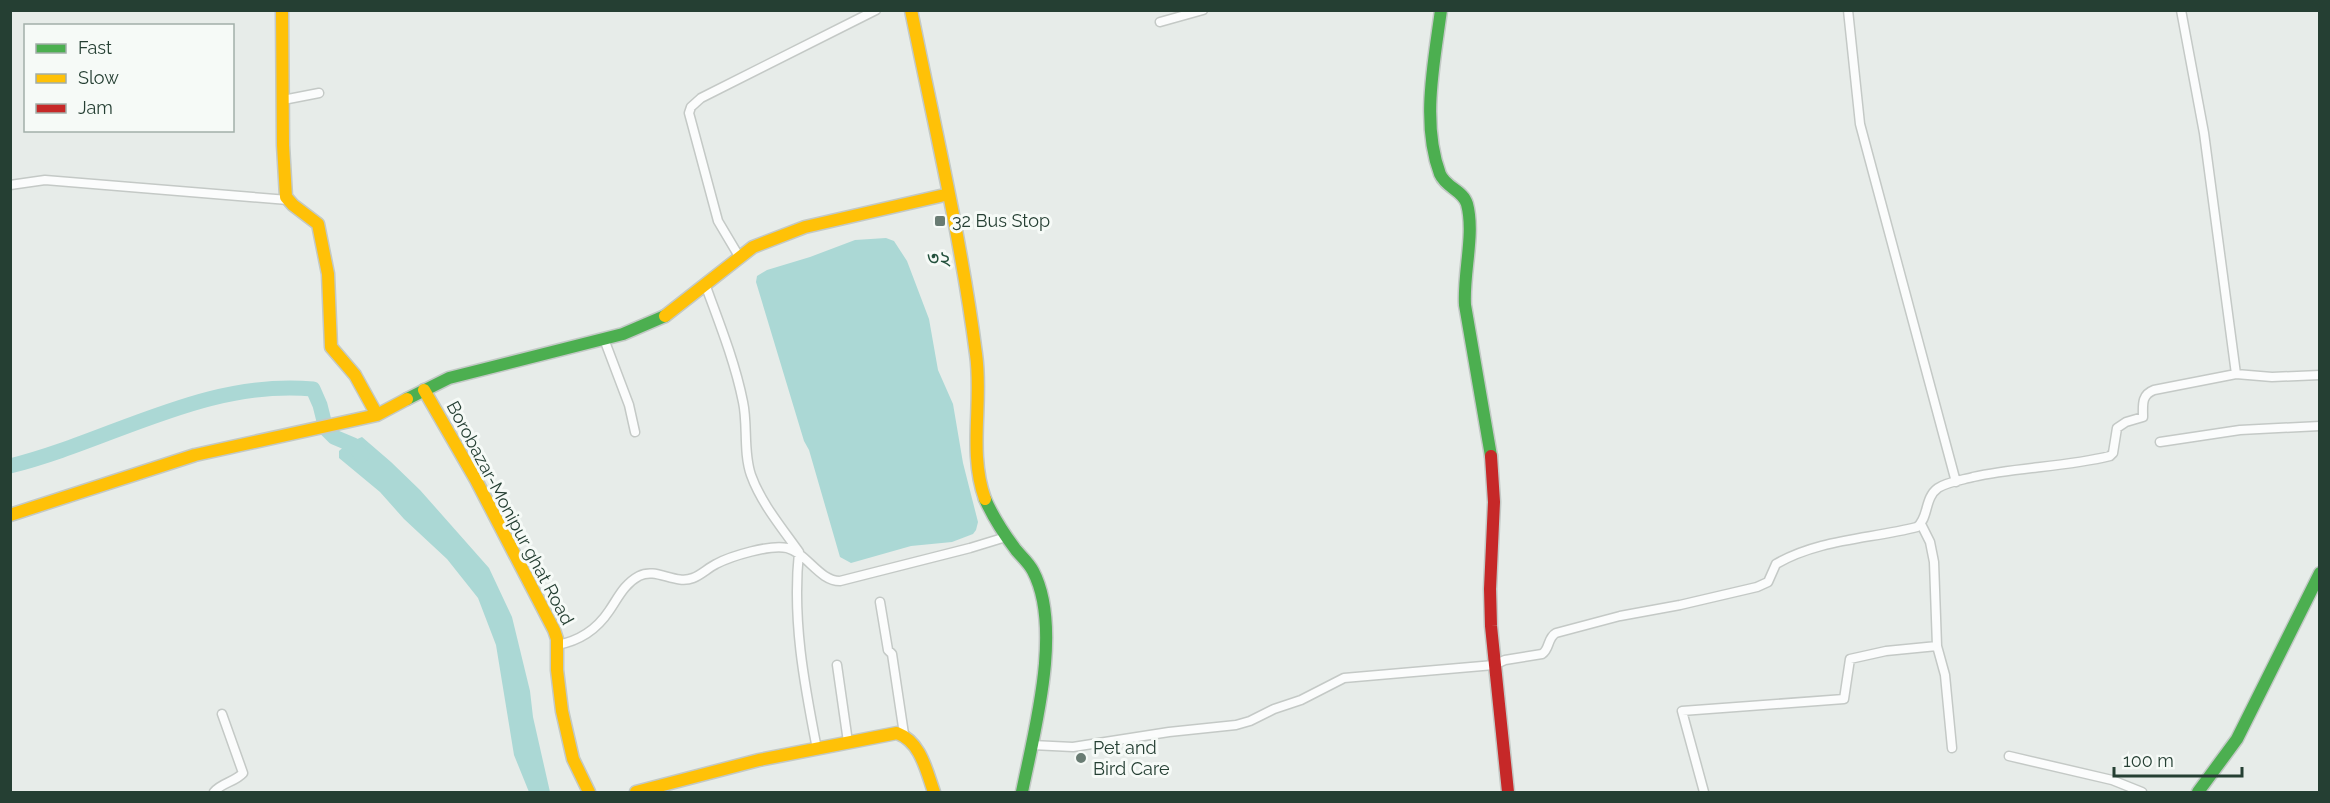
<svg xmlns="http://www.w3.org/2000/svg" width="2330" height="803" font-family="Raleway,'Noto Sans Bengali',sans-serif">
<style>
.water{fill:#abd8d5}
.lines{fill:none;stroke-linecap:round;stroke-linejoin:round}
.river{stroke:#abd8d5;stroke-width:15}
.street-casing{stroke:#c4c9c6;stroke-width:11}
.fast-casing{stroke:#c3c9c6;stroke-width:15}
.slow-casing{stroke:#c3c9c6;stroke-width:15}
.jam-casing{stroke:#c3c9c6;stroke-width:15}
.street{stroke:#fbfcfc;stroke-width:8}
.fast{stroke:#4caf50;stroke-width:12}
.slow{stroke:#ffc107;stroke-width:12}
.jam{stroke:#c62828;stroke-width:12}
.poi-dot{fill:#697c73;stroke:#f6faf7;stroke-width:2}
.labels{text-anchor:middle;stroke-width:6;stroke-linejoin:round;paint-order:stroke}
.poi-label{font-size:18px;fill:#253f33;stroke:#f6faf7;text-anchor:start}
.street-label{font-size:18px;fill:#253f33;stroke:#f6faf7}
.neighbourhood-label{font-size:20px;fill:#22503c;stroke:#f6faf7}
</style>
<rect width="100%" height="100%" fill="#e7ece9"/>
<path class="water" d="M886,238L894,241L907,261L929,319L938,370L953,404L963,463L978,522L976,530L973,534L952,542L911,546L851,563L840,557L809,450L804,441L756,282L757,276L767,270L810,257L855,240Z
M362,437L391,462L420,490L489,568L512,617L530,691L533,717L550,792H529L514,755L496,645L478,598L447,559L404,519L380,492L339,458V451L348,443Z"/>
<g class="lines">
<path class="river" d="M10,466C111,441 205,379 313,389L320,405L326,429L334,437L353,445L362,455"/>
<g class="street-casing">
<path id="street" d="M1848,10L1860,124L1956,482
M2181,10L2204,133L2236,374
M1160,22L1203,10
M283,100L319,93
M10,185L45,180L288,200
M740,258L718,221L689,113L691,107L701,98L876,10
M705,284C719,322 735,362 743,402C748,425 743,452 751,475C761,503 782,528 799,552C792,619 804,683 817,749
M604,339L629,405L635,432
M2160,442L2240,430L2320,426
M1921,524L1930,542L1934,562L1937,646L1945,675L1952,748
M880,602L888,650L892,654L904,734
M557,645C579,641 597,629 609,611C618,598 624,584 639,576C656,567 675,585 693,578C701,575 708,568 716,564C731,556 771,544 787,548C807,553 819,581 840,581L970,548L1006,537
M837,665L848,742
M1032,745L1073,747L1169,732L1236,725L1250,721L1274,709L1301,700L1344,678L1494,665L1505,660L1542,654C1550,649 1547,638 1556,633L1620,616L1680,605L1757,587L1768,582L1776,564C1819,539 1870,539 1917,527C1929,518 1924,498 1938,488C1947,482 1962,480 1973,477C2018,467 2066,467 2110,456L2113,453L2117,428L2126,422L2143,417C2143,405 2141,395 2154,390L2236,374L2272,377L2320,375
M2009,756L2112,780L2142,792
M214,792C221,783 235,782 243,773L222,714
M1704,792L1682,711L1844,699L1850,659L1886,651L1937,646"/>
</g>
<g class="fast-casing">
<path id="fast" d="M1441,10C1434,63 1421,123 1440,174C1446,188 1463,190 1467,204C1475,234 1463,273 1465,305L1491,456
M407,399L449,378L623,334L665,316
M985,499C993,517 1004,534 1016,550C1022,557 1029,563 1033,571C1063,628 1034,732 1022,792
M2198,792L2237,739L2320,573"/>
</g>
<g class="slow-casing">
<path id="slow" d="M282,10L283,145L286,197L293,205L318,224L328,274L331,347L355,375L377,415
M911,10C934,124 961,238 976,354C983,402 968,452 985,499
M665,316L753,247L805,227L949,194
M424,390L476,480L554,630L557,639V670L562,711L573,759L589,792
M10,515L195,455L377,415L407,399
M636,792L759,760L897,733C921,742 926,770 934,792"/>
</g>
<g class="jam-casing">
<path id="jam" d="M1491,456L1494,502L1490,589L1491,626L1508,792"/>
</g>
<use href="#street" class="street"/>
<use href="#fast" class="fast"/>
<use href="#slow" class="slow"/>
<use href="#jam" class="jam"/>
</g>
<g class="poi-dot">
<rect x="934" y="215" width="12" height="12" rx="3"/>
<circle cx="1081" cy="758" r="6"/>
</g>
<g class="labels">
<g class="poi-label">
<text x="952" y="227">32 Bus Stop</text>
<text x="1093" y="754">Pet and<tspan x="1093" dy="21">Bird Care</tspan></text>
</g>
<g class="street-label">
<text transform="translate(510 513) rotate(62)" y="6">Borobazar-Monipur ghat Road</text>
</g>
<g class="neighbourhood-label">
<text x="939" y="265">৩২</text>
</g>
</g>
<rect width="2330" height="803" fill="none" stroke="#253f33" stroke-width="24"/>
<rect x="24" y="24" width="210" height="108" fill="#f6faf7" stroke="#a2afa9" stroke-width="1.5"/>
<rect x="36" y="44" width="30" height="9" fill="#4caf50" stroke="#a2afa9" stroke-width="1.5"/>
<text x="78" y="54" font-size="18" fill="#253f33">Fast</text>
<rect x="36" y="74" width="30" height="9" fill="#ffc107" stroke="#a2afa9" stroke-width="1.5"/>
<text x="78" y="84" font-size="18" fill="#253f33">Slow</text>
<rect x="36" y="104" width="30" height="9" fill="#c62828" stroke="#a2afa9" stroke-width="1.5"/>
<text x="78" y="114" font-size="18" fill="#253f33">Jam</text>
<path d="M2114 767v9h128v-9" fill="none" stroke="#253f33" stroke-width="3"/>
<text x="2123" y="767" font-size="18" fill="#253f33" stroke="#f6faf7" stroke-width="4.5" paint-order="stroke">100 m</text>
</svg>
